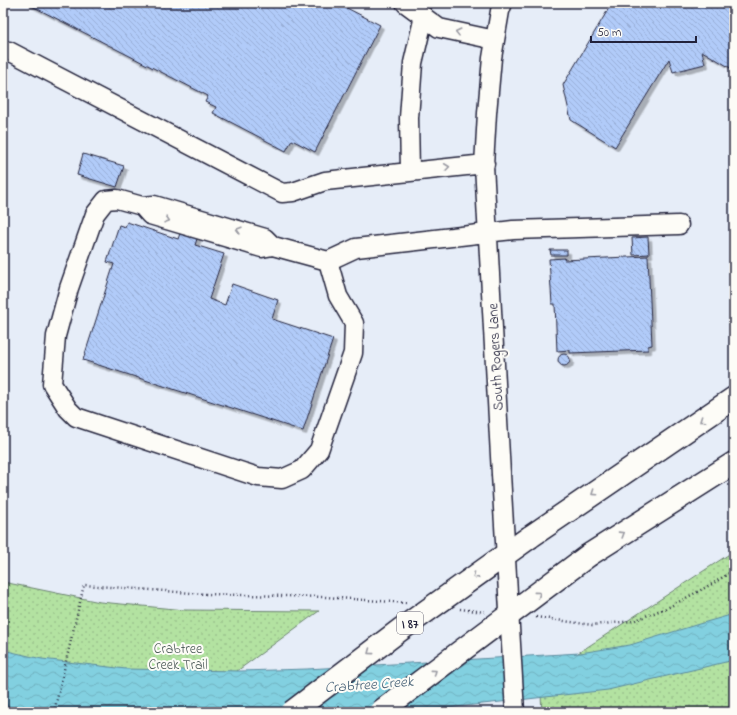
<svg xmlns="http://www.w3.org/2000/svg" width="737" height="715" font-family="'Indie Flower',sans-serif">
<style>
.park{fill:url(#park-dots);stroke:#6a826e}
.water{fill:url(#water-waves);stroke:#5c8a9e}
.building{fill:url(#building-back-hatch);stroke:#22223b;filter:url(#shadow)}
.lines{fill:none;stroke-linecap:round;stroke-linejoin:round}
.minor-casing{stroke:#22223b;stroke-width:21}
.highway-casing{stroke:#22223b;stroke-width:25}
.path{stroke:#22223b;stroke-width:2.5;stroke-dasharray:1 3;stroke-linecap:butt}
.minor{stroke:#fdfcf7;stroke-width:18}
.highway{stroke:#fdfcf7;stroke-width:22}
.minor-bridge-casing{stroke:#22223b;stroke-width:21;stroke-linecap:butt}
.highway-bridge-casing{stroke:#22223b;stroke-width:25;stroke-linecap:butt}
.minor-bridge{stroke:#fdfcf7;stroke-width:18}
.highway-bridge{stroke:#fdfcf7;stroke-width:22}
.oneway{stroke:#9a9aa2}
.labels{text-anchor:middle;stroke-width:4;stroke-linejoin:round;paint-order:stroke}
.shield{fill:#fdfcf7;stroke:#646373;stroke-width:1}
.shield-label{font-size:13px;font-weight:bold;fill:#22223b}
.street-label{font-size:14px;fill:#22223b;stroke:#fdfcf7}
.park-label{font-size:14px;fill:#4e5c5a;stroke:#fdfcf7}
.water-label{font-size:15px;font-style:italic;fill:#445f75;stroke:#fdfcf7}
</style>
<defs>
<pattern id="park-dots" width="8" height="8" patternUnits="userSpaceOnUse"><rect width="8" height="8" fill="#b3e2a1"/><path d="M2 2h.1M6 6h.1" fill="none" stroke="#9ac28c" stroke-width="1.8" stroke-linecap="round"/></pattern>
<pattern id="water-waves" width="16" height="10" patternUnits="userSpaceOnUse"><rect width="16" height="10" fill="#82d0e0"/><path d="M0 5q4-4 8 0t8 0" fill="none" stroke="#70b2c1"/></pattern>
<pattern id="building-back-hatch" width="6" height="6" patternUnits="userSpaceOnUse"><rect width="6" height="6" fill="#b1cbf9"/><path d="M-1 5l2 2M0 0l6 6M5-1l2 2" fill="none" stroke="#98aed6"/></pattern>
<filter id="shadow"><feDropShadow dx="3.5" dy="3.5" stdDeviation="0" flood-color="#0004"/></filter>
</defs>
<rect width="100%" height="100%" fill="#e6edf8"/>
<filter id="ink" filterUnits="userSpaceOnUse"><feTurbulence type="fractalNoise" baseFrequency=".025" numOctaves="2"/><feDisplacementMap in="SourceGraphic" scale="8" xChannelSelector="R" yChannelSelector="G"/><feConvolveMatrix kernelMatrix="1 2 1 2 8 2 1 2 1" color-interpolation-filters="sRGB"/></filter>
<g filter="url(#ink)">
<path class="park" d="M734,551V712H542L540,678Z
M3,582L100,602L185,610L319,611L192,704L3,670Z"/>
<path class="water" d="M734,614V660L608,690L411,712H30L3,705V650L42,659L126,669L241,671L307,669L580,653L630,645L699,624Z"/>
<path class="building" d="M26,3H337L380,25L315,152L292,140L286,151L213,113L216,107L205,102L208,96Z
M612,3H734V70L702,51L705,64L673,72L669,59L615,147L571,120L563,85Z
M83,154L124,166L117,187L77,175Z
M127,222L178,239L182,228L199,233L195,245L224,254L209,299L225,305L232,284L278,300L272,319L333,339L303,431L83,360L114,264L107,262L119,225L125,227Z
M648,237L649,254L633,255L632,238Z
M550,250H567V255H551Z
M648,256L652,345L648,346V350L570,353V350L557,351L555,304H552L549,259L565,258L564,260Z
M558 360a6 6 0 1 1 12 0a6 6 0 1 1-12 0Z"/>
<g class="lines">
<g class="minor-casing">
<path id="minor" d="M405,3L439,28L495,40
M3,51H9L282,193L293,192L325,181L485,164
M410,171L409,118L413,63L424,16
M142,206L117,199L106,200L95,214L69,288L56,336L52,384L68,409L76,417L258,477L282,479L302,470L319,450L353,353L354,323L338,296L328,261
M273,246L265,238L154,205L142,206L150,215L262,248L273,246L328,261L356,248L513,230L679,225
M501,474L484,165L487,113L492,58L500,11L503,3"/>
</g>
<g class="highway-casing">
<path id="highway" d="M530,537L734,398
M589,555L734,463"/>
</g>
<path class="path" d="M460,609L485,612
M536,617L592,625L633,621L669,607L712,584L734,570
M54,712L84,585L205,594L325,597L407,603"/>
<use href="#minor" class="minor"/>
<use href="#highway" class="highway"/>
<g class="minor-bridge-casing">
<path id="minor-bridge" d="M501,474L515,712"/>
</g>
<g class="highway-bridge-casing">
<path id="highway-bridge" d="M292,712L400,630L530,537
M380,712L589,555"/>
</g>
<use href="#minor-bridge" class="minor-bridge"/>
<use href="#highway-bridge" class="highway-bridge"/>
</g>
<defs><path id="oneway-chevron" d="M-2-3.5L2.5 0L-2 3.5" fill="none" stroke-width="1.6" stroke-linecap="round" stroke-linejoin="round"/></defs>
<g class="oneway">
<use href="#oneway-chevron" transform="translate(458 32) rotate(-166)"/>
<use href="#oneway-chevron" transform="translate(447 167) rotate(-7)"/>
<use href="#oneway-chevron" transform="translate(167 220) rotate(17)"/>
<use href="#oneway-chevron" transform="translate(239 230) rotate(-164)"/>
<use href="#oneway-chevron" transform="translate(702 420) rotate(146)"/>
<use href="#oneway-chevron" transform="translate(594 493) rotate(146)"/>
<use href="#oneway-chevron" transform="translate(622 534) rotate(-32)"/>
<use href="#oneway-chevron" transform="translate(475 576) rotate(144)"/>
<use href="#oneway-chevron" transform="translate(538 594) rotate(-37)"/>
<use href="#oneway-chevron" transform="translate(370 652) rotate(143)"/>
<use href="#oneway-chevron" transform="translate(434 672) rotate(-37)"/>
</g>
</g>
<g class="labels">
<rect class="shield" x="397" y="612" width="26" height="22" rx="3"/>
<g class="shield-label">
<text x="410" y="628">I 87</text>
</g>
<g class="street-label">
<text transform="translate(495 357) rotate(-93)" y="5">South Rogers Lane</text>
</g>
<g class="park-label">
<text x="178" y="653">Crabtree<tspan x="178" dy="16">Creek Trail</tspan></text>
</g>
<g class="water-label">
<text transform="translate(369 684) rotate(-4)" y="5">Crabtree Creek</text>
</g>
</g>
<rect width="737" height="715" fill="none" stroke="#fdfcf7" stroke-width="16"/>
<rect x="8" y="8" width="721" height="699" fill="none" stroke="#22223b" stroke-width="1.5" filter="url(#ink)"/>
<path d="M591 36v6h105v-6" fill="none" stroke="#22223b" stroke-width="2"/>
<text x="597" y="36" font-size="12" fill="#22223b" stroke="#fdfcf7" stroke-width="3" paint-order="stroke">50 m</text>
</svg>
